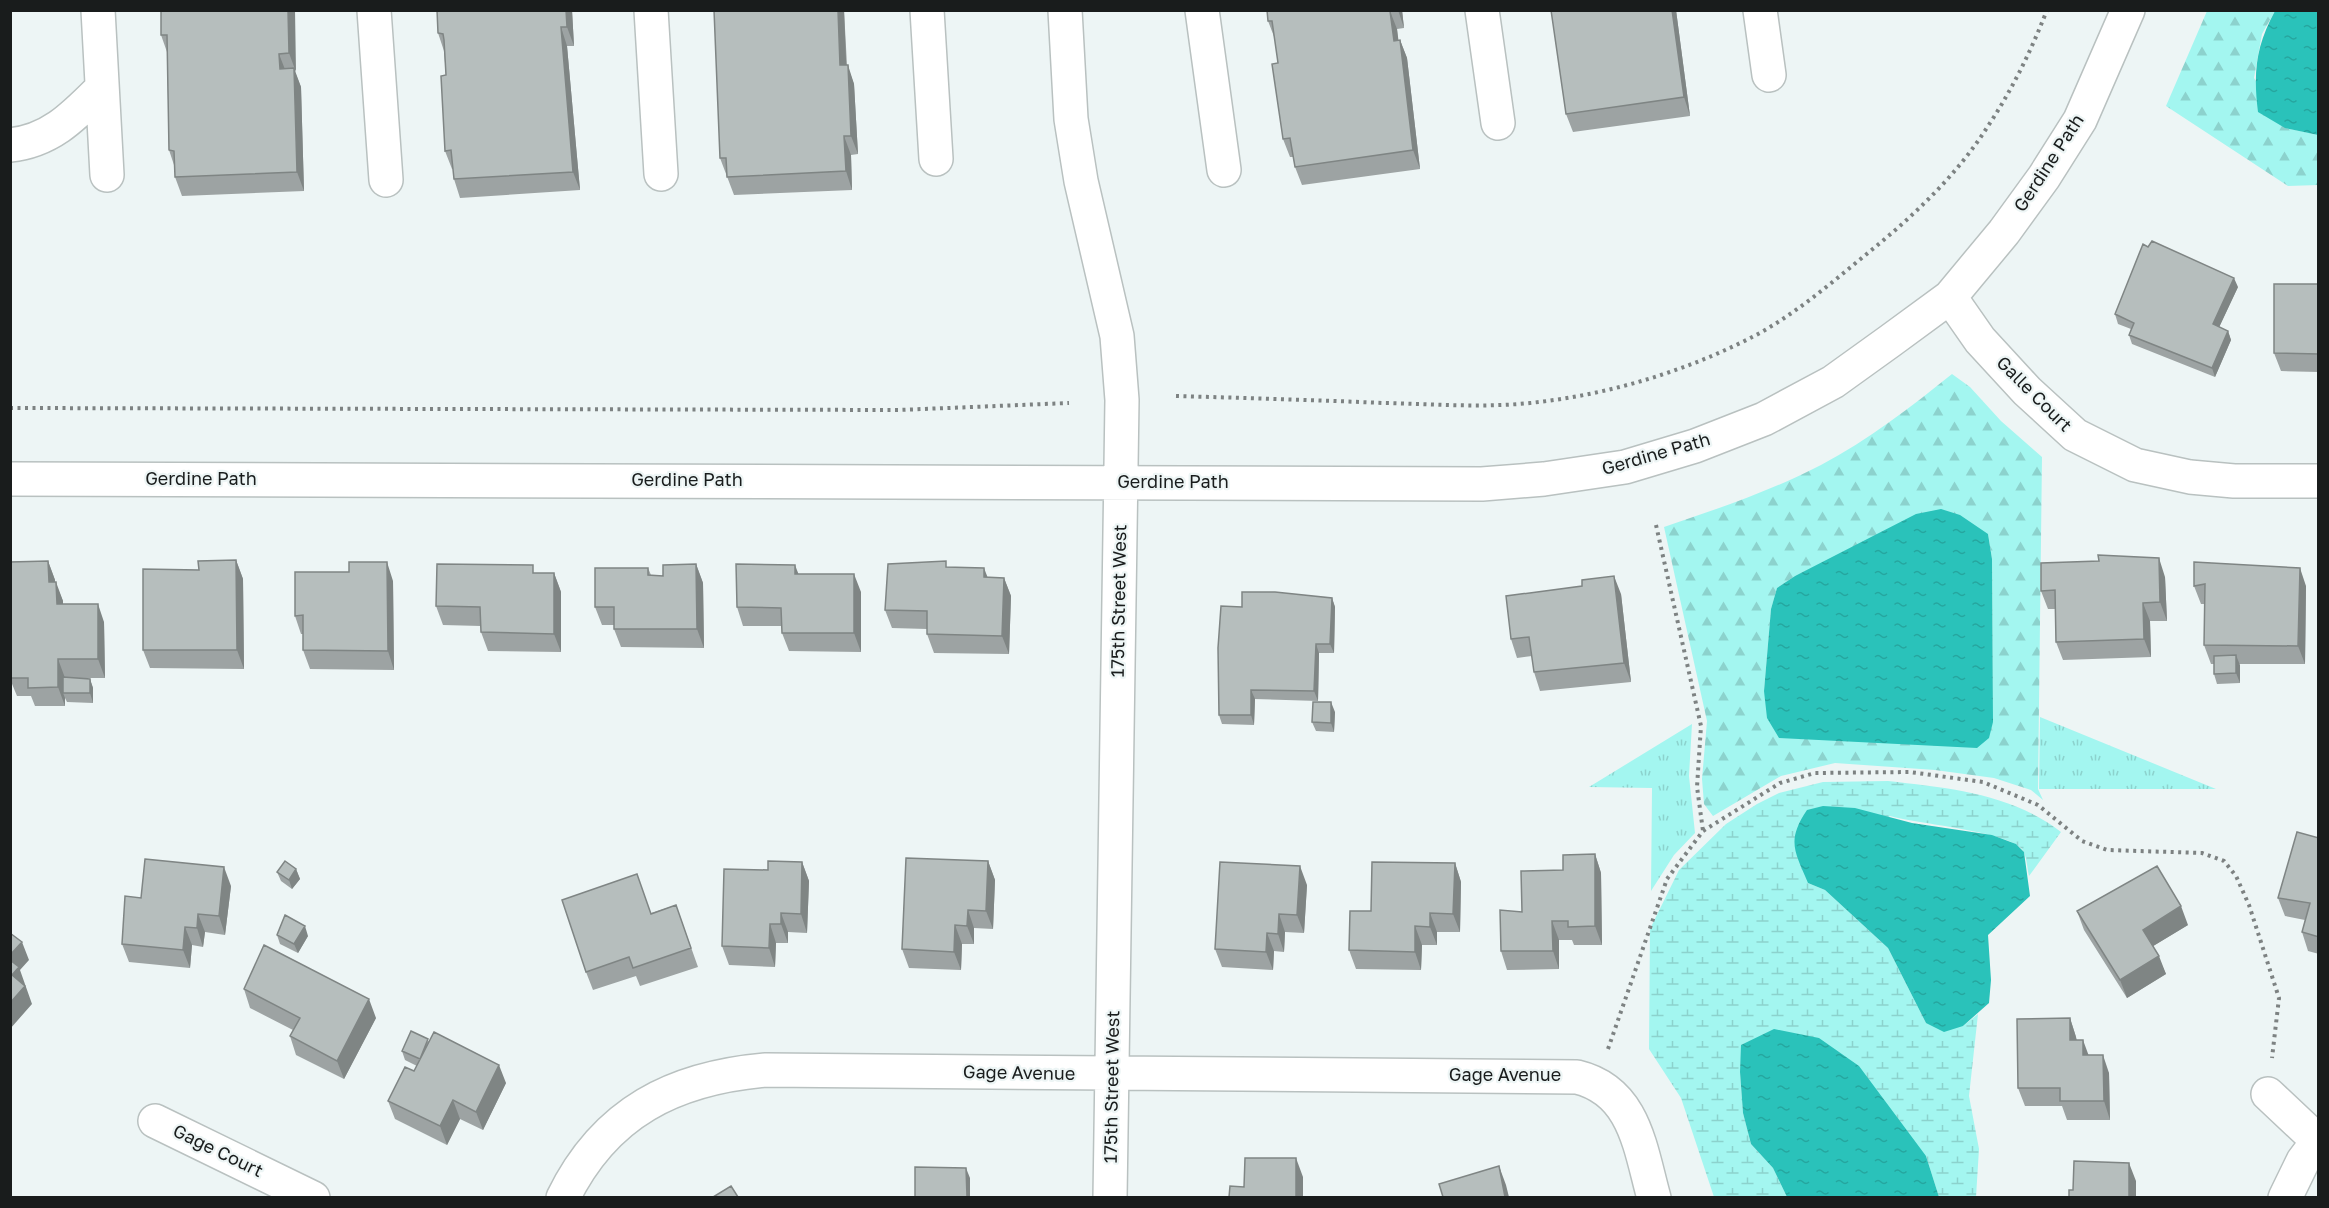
<svg xmlns="http://www.w3.org/2000/svg" width="2329" height="1208" font-family="'Golos Text',sans-serif">
<style>
.grass{fill:url(#grass-tufts)}
.forest{fill:url(#forest-firs);fill-rule:evenodd}
.wetland{fill:url(#wetland-marsh)}
.water{fill:url(#water-ripples)}
.lines{fill:none;stroke-linecap:round;stroke-linejoin:round}
.minor-casing{stroke:#b9c1c0;stroke-width:36}
.path{stroke:#7d8282;stroke-width:4;stroke-dasharray:3 4.5;stroke-linecap:butt}
.minor{stroke:#fff;stroke-width:33}
.wall{fill:#9da3a3}
.shaded-wall{fill:#7f8584}
.building{fill:#b6bebd;stroke:#7f8584;stroke-width:1.5}
.labels{text-anchor:middle;stroke-width:4.5;stroke-linejoin:round;paint-order:stroke}
.street-label{font-size:18px;fill:#191c1c;stroke:#edf5f5}
</style>
<defs>
<pattern id="grass-tufts" width="24" height="20" patternUnits="userSpaceOnUse" patternTransform="scale(1.5)"><rect width="24" height="20" fill="#a3f6f0"/><path d="M3 7l-1-3M5 7V3M7 7l1-3M15 17l-1-3M17 17v-4M19 17l1-3" fill="none" stroke="#8cd2cd"/></pattern>
<pattern id="forest-firs" width="22" height="20" patternUnits="userSpaceOnUse" patternTransform="scale(1.5)"><rect width="22" height="20" fill="#a3f6f0"/><path d="M5 1l3.5 6h-7zM16 11l3.5 6h-7z" fill="#8cd2cd"/></pattern>
<pattern id="wetland-marsh" width="20" height="14" patternUnits="userSpaceOnUse" patternTransform="scale(1.5)"><rect width="20" height="14" fill="#a3f6f0"/><path d="M1 5h8M5 5V1M11 12h8M15 12V8" fill="none" stroke="#8cd2cd"/></pattern>
<pattern id="water-ripples" width="26" height="14" patternUnits="userSpaceOnUse" patternTransform="scale(1.5)"><rect width="26" height="14" fill="#2ac2ba"/><path d="M2 4q2-2 4 0t4 0M15 11q2-2 4 0t4 0" fill="none" stroke="#25a69f"/></pattern>
</defs>
<rect width="100%" height="100%" fill="#edf5f5"/>
<path class="grass" d="M2040,717L2216,789H2039Z
M1692,724L1689,776L1695,833L1674,855L1651,891L1652,788L1589,787Z"/>
<path class="forest" d="M2207,11H2275L2262,34L2254,78L2286,128L2318,135V185L2288,186L2166,106Z
M1952,374L1970,387L2001,421L2042,457L2038,789L2043,800L2031,790L1994,778L1935,770L1835,763L1781,776L1713,816L1704,804L1702,779L1707,721L1664,527C1717,509 1771,491 1821,465C1868,440 1911,407 1952,374ZM1988,534L1992,559L1993,722L1764,691L1771,609L1777,588L1795,576L1846,552Z"/>
<path class="wetland" d="M1888,781C1949,788 2010,793 2061,832L2029,876C2027,868 2027,856 2022,849C2006,831 1918,824 1890,816L1808,883L1825,890L1888,948L1926,1023L1963,1026L1978,1014L1969,1096L1979,1149L1976,1197H1939L1926,1156L1742,1045L1740,1072L1743,1113L1751,1144L1773,1168L1787,1197H1714L1681,1098L1649,1049L1650,929L1679,870L1726,824L1757,804L1779,793L1823,782Z"/>
<path class="water" d="M2275,11H2318V135L2285,128L2258,112C2253,72 2256,46 2275,11Z
M1941,509L1960,515L1988,534L1992,559L1993,722L1989,738L1977,748L1779,738L1767,718L1764,691L1771,609L1777,588L1795,576L1916,514Z
M1823,806L1855,808L1912,823L1992,835L2016,844L2024,852L2030,896L1988,935L1991,980L1989,1003L1963,1026L1944,1032L1926,1023L1888,948L1825,890L1808,883C1795,852 1786,841 1807,810Z
M1774,1029L1819,1038L1859,1066L1926,1156L1939,1197H1787L1773,1168L1751,1144L1743,1113L1740,1072L1741,1045Z"/>
<g class="lines">
<g class="minor-casing">
<path id="minor" d="M98,10L107,175
M374,10L386,180
M651,10L661,174
M927,10L936,159
M1065,10L1071,119L1081,181L1117,336L1122,400L1110,1198
M1202,10L1224,170
M1482,10L1498,123
M1760,10L1769,75
M10,145C51,141 75,115 102,88
M1950,297L1980,340L2027,391L2075,435L2135,465L2190,477L2234,481H2318
M10,479L1482,484L1544,479L1625,467L1695,446L1764,419L1833,382L1890,341L1950,297L2004,232L2044,177L2080,120L2128,10
M2268,1094L2318,1141
M155,1121L313,1198
M563,1198C605,1112 674,1078 766,1070L1577,1077C1635,1091 1640,1148 1654,1198
M2285,1198L2303,1161L2318,1141"/>
</g>
<path class="path" d="M1176,396C1245,398 1315,400 1384,403C1433,404 1481,408 1530,403C1608,395 1688,371 1758,334C1796,313 1829,285 1863,257C1909,220 1956,177 1988,126C2012,90 2031,51 2047,10
M10,408L899,410L1069,403
M1656,525L1701,726L1697,787L1703,831
M1608,1049L1667,879L1703,831L1780,783L1815,773L1910,772L1983,782L2038,805L2082,841L2107,850L2202,853L2224,861L2236,876L2249,905L2279,998L2272,1058"/>
<use href="#minor" class="minor"/>
</g>
<path class="wall" d="M161,10H295V72L301,87L304,191L182,196L175,177V168L169,150L167,52L161,35Z
M572,10L574,46H567L580,190L460,198L454,179L453,169H452L445,151L446,75L444,51L438,33Z
M844,10L847,65L854,84L858,154L851,155L852,190L734,195L720,158Z
M1267,10H1402L1404,28L1397,29L1398,40H1400L1407,58L1420,169L1302,185L1295,167L1293,157H1290L1283,139L1278,63L1275,39L1268,21Z
M1551,10H1676L1690,116L1573,132L1566,114Z
M2319,284V372L2281,371L2274,353Z
M2238,287L2219,327L2228,331L2231,340L2215,377L2132,344L2129,335L2131,329L2118,324L2115,314Z
M236,560L243,579L244,669L150,668L143,650L199,570Z
M48,561L55,580V582L63,601V604L104,622L105,678H69L90,679L93,688V703L67,702L65,698V706H35L31,696H17L10,679V562Z
M2194,562L2306,586L2305,664H2239L2240,683L2217,684L2214,674V664H2211L2204,645L2205,604H2201L2194,586Z
M696,564L703,583L704,648L621,647L614,629V625H602L595,607L648,568L651,575L663,576Z
M948,567L988,578H1004L1011,596L1009,654L934,653L927,634V629L892,628L885,610Z
M536,573H554L561,592V652L488,651L481,632V626L443,625L436,606Z
M799,574L861,592V652L789,651L782,633V626H743L737,607Z
M2165,577L2167,621H2150L2151,657L2063,660L2056,642L2055,609H2048L2041,591Z
M393,581L394,670L310,669L303,650V634H301L295,616Z
M1621,594L1631,682L1540,691L1534,672L1532,656L1517,658L1511,639Z
M1332,598L1335,607L1334,653H1319L1318,701L1255,699L1254,725L1222,724L1219,715L1242,607Z
M1335,712L1334,732L1316,731L1312,722Z
M2319,838V954L2308,951L2302,932L2305,920L2285,916L2278,898Z
M1595,854L1601,873L1602,945H1574L1572,940H1559V969L1507,970L1501,951L1522,912L1563,870Z
M988,861L995,880L993,929L974,928V944H962L961,970L909,968L902,949Z
M802,862L809,881L807,933L788,932V943H776L775,967L729,965L722,946L768,870Z
M1455,863L1461,882L1460,932H1437V945H1422L1421,970L1356,969L1349,950L1371,911Z
M296,869L300,879L292,889L281,881L277,872Z
M1307,885L1304,933L1285,932L1284,952L1274,951L1273,970L1222,967L1215,949Z
M231,886L225,935L205,932L203,947L192,945L190,968L129,962L122,944Z
M676,905L698,967L640,986L636,976L593,990L586,972L651,913Z
M2077,911L2188,925L2153,946L2166,974L2127,998L2084,930Z
M277,935L308,936L298,953L280,944Z
M244,989L376,1018L344,1079L296,1055L290,1036L293,1030L250,1008Z
M2070,1018L2076,1037L2077,1040L2088,1055L2109,1073L2110,1120H2067L2062,1106H2025L2018,1088Z
M429,1041L506,1083L483,1130L460,1119L447,1145L395,1119L388,1101L414,1071L417,1066L405,1060L402,1051Z"/>
<path class="shaded-wall" d="M288,10H295L296,72L289,53Z
M566,10H572L574,46L567,27Z
M838,10H844L847,84L840,65Z
M1398,10H1402L1404,28Z
M1672,10H1676L1690,116L1684,97Z
M1390,11L1397,29L1401,60L1394,41Z
M561,27L567,46L580,190L573,172Z
M1400,40L1407,58L1420,169L1413,150Z
M279,54L286,72L280,69Z
M848,65L854,84L858,154L851,136Z
M294,68L301,87L304,191L297,172Z
M844,136L851,155L852,190L846,171Z
M2234,278L2238,287L2216,334L2213,324Z
M2228,331L2231,340L2215,377L2212,368Z
M2159,558L2165,577L2167,621L2160,602Z
M236,560L243,579L244,669L237,650Z
M48,561L55,580V601L49,582Z
M387,562L393,581L394,670L388,651Z
M696,564L703,583L704,648L697,629Z
M795,565L802,583L795,574Z
M984,568L991,586L984,577Z
M2300,568L2306,586L2305,664L2298,646Z
M554,573L561,592V652L554,634Z
M854,574L861,592V652L854,633Z
M1614,576L1621,594L1631,682L1624,663Z
M1004,578L1011,596L1009,654L1002,636Z
M56,582L63,601V622L57,604Z
M1332,598L1335,607L1334,653L1330,644Z
M2143,603L2150,621L2151,657L2144,639Z
M98,604L104,622L105,678L98,659Z
M1316,644L1319,653L1318,701L1314,691Z
M2236,655L2240,665V683L2236,673Z
M58,659L65,678L63,693L65,698V706L58,687Z
M90,679L93,688V703L90,693Z
M1251,690L1255,699L1254,725L1251,715Z
M1331,702L1335,712L1334,732L1331,723Z
M1595,854L1601,873L1602,945L1595,926Z
M988,861L995,880L993,929L986,911Z
M802,862L809,881L807,933L801,914Z
M1455,863L1461,882L1460,932L1453,914Z
M1300,866L1307,885L1304,933L1297,915Z
M224,867L231,886L225,935L219,916Z
M296,869L300,879L292,889L289,880Z
M2181,906L2188,925L2150,948L2143,930Z
M968,910L974,928V944L967,926Z
M781,913L788,932V943L781,924Z
M1430,913L1437,932V945L1430,927Z
M198,914L205,932L203,947L197,928Z
M1279,914L1285,932L1284,952L1278,934Z
M1552,921L1559,940V969L1553,951Z
M770,924L776,943L775,967L769,948Z
M955,925L962,944L961,970L954,952Z
M305,926L308,936L298,953L294,944Z
M1415,926L1422,945L1421,970L1415,952Z
M185,927L192,945L190,968L183,950Z
M1267,933L1274,951L1273,970L1266,952Z
M22,942L29,960L20,970L32,1004L10,1029V1003L12,975L10,964V955Z
M2159,956L2166,974L2127,998L2120,980Z
M369,999L376,1018L344,1079L337,1061Z
M2070,1018L2076,1037L2077,1059L2070,1040Z
M2083,1040L2090,1059L2083,1055Z
M2103,1055L2109,1073L2110,1120L2104,1101Z
M499,1065L506,1083L483,1130L476,1112Z
M453,1100L460,1119L447,1145L440,1126Z
M1296,1158L1303,1177V1197H1296Z
M2129,1163L2136,1181V1197H2129Z
M1499,1166L1506,1185L1509,1197H1505Z
M966,1168L970,1178V1197H967Z"/>
<path class="building" d="M161,10H288L289,53L279,54L280,69L294,68L297,172L175,177L174,151L169,150L167,35H161Z
M437,10H566L567,27H561L573,172L454,179L451,150L445,151L441,76L446,75L444,40L443,34L438,33Z
M714,10H838L840,65H848L851,136H844L846,171L727,177L726,158H720Z
M1267,10H1391L1390,11L1394,41L1400,40L1413,150L1295,167L1290,138L1283,139L1282,132L1272,64L1278,63L1272,21H1268Z
M1551,10H1672L1684,97L1566,114Z
M2152,241L2234,278L2213,324L2228,331L2212,368L2129,335L2134,323L2115,314L2143,244L2148,247Z
M2274,284H2319V354L2274,353Z
M2098,555L2159,558L2160,602L2143,603L2144,639L2056,642L2055,590L2041,591V563L2099,561Z
M236,560L237,650H143V569L199,570L198,561Z
M48,561L49,582H56L57,604H98V659H58V687L28,688V678H10V562Z
M946,561V567L984,568V577L1004,578L1002,636L927,634V611L885,610L888,564Z
M349,562H387L388,651L303,650V615L295,616V572H349Z
M2194,562L2300,568L2298,646L2204,645L2205,584L2194,586Z
M437,564L533,565V573H554V634L481,632L480,607L436,606Z
M696,564L697,629H614V607H595V568H648V575L663,576V565Z
M736,564L795,565V574H854V633H782L781,608L737,607Z
M1614,576L1624,663L1534,672L1529,637L1511,639L1506,596L1582,586V580Z
M1242,592H1275L1332,598L1330,644H1316L1314,691L1251,690V715H1219L1218,648L1221,606L1242,607Z
M2236,655V673L2214,674V656Z
M63,677L90,679V693H63Z
M1313,702H1331V723L1312,722Z
M2297,832L2319,838V937L2302,932L2310,903L2278,898Z
M1595,854V926L1568,927V921H1552L1553,951H1501L1500,910L1522,912L1521,871L1563,870V855Z
M906,858L988,861L986,911L968,910L967,926L955,925L954,952L902,949Z
M145,859L224,867L219,916L198,914L197,928L185,927L183,950L122,944L125,896L141,898Z
M285,861L296,869L289,880L277,872Z
M768,861L802,862L801,914L781,913V924H770L769,948L722,946L724,869L768,870Z
M1220,862L1300,866L1297,915L1279,914L1278,934L1267,933L1266,952L1215,949Z
M1372,862L1455,863L1453,914L1430,913V927L1415,926V952L1349,950L1350,911H1371Z
M2157,866L2181,906L2143,930L2159,956L2120,980L2077,911Z
M637,874L651,914L676,905L691,948L633,968L629,957L586,972L562,900Z
M285,915L305,926L294,944L277,935Z
M10,933L22,942L10,955Z
M264,945L369,999L337,1061L290,1036L300,1018L244,989Z
M10,960L19,967L12,975L25,986L10,1003Z
M2070,1018V1040H2083V1055H2103L2104,1101H2060V1088H2018L2017,1019Z
M411,1031L428,1039L420,1059L402,1051Z
M434,1032L499,1065L476,1112L453,1100L440,1126L388,1101L405,1067L414,1071Z
M1245,1158H1296V1197H1229L1230,1186L1244,1187Z
M2074,1161L2129,1163V1197H2069V1190H2073Z
M1499,1166L1505,1197H1443L1439,1184Z
M915,1167L966,1168L967,1197H915Z
M731,1186L738,1197H713Z"/>
<g class="labels">
<g class="street-label">
<text transform="translate(2049 163) rotate(-57)" y="6">Gerdine Path</text>
<text transform="translate(2034 394) rotate(45)" y="6">Galle Court</text>
<text transform="translate(1656 454) rotate(-16)" y="6">Gerdine Path</text>
<text x="201" y="485">Gerdine Path</text>
<text x="687" y="486">Gerdine Path</text>
<text x="1173" y="488">Gerdine Path</text>
<text transform="translate(1119 601) rotate(-89)" y="6">175th Street West</text>
<text transform="translate(1019 1073) rotate(1)" y="6">Gage Avenue</text>
<text x="1505" y="1081">Gage Avenue</text>
<text transform="translate(1112 1087) rotate(-89)" y="6">175th Street West</text>
<text transform="translate(218 1151) rotate(26)" y="6">Gage Court</text>
</g>
</g>
<rect width="2329" height="1208" fill="none" stroke="#191c1c" stroke-width="24"/>
</svg>
